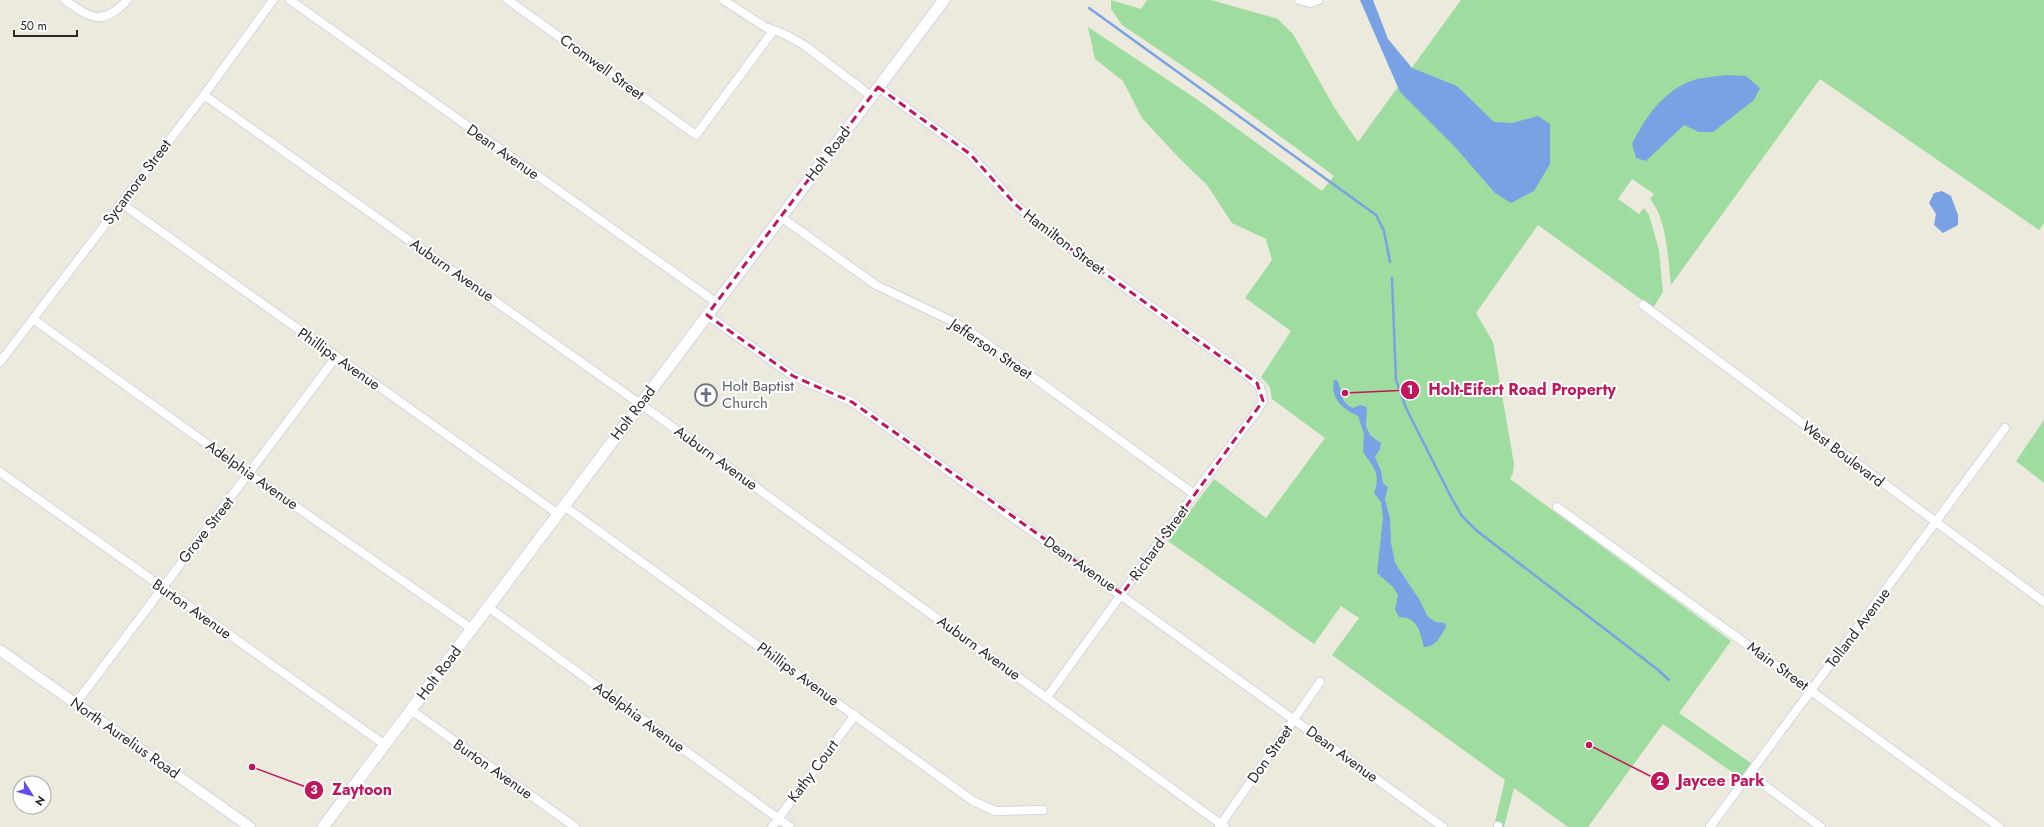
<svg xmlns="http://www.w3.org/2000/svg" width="2044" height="827" font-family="Jost,sans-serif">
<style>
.green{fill:#9edd9f}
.water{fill:#79a2e4}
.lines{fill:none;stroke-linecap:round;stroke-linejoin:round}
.stream{stroke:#79a2e4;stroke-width:2.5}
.minor-casing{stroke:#d5d3e2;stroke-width:10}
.tertiary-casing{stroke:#d5d3e2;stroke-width:12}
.secondary-casing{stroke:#d5d3e2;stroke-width:13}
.minor{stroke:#fff;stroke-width:8}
.tertiary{stroke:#fff;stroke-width:10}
.secondary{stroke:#fff;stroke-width:11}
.marked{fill:none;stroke:#c2185b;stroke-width:3;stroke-dasharray:8 5;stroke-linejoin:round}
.labels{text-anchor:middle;stroke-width:4;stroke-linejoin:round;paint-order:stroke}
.street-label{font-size:15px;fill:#2a2a2a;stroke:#fff}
.worship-label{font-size:15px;fill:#5b616d;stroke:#fff;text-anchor:start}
.leader{fill:none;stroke:#c2185b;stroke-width:1.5}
.callout-dot{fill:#c2185b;stroke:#fff;stroke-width:1.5}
.mark-label{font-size:12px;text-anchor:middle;font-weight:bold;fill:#fff}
.callout-label{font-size:16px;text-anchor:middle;font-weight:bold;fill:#c2185b;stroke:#fff;stroke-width:4;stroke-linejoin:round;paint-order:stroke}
</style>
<rect width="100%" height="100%" fill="#ebeadd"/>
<path class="green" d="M1111,0L1141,9L1147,0H1211L1278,19L1293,34L1334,107L1358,142L1461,0H2044V223L2039,230L1820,79L1671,285C1668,259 1667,219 1650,199L1654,194L1632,179L1618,199L1639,214L1644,208L1649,215L1659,250L1663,292L1653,308L1538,225L1476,313L1493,342L1514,464L1513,473L1510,479L1731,641L1679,713L1755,766L1745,781L1663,724L1588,827H1568L1514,788L1504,827L1494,826L1505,780L1332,655L1359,618L1341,606L1314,644L1168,541L1214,479L1266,518L1325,438L1272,399L1270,387L1261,377L1291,331L1245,298L1272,260L1266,239L1232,223L1207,185L1180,159L1142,118L1123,81L1095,59L1088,27L1198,100L1322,191L1334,176L1208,83L1122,25L1111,9Z
M2044,420V483L2016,461Z"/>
<path class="water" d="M1360,0H1373L1388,39L1412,68L1457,86L1494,122L1512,123L1538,116L1550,124V164L1534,191L1511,203L1495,193L1455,147L1400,92Z
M1728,75L1746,76L1760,88L1754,100L1713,132H1699L1684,125L1646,161L1636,158L1632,144C1646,116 1665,88 1697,79C1707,77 1718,76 1728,75Z
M1942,191L1951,196L1958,215V225L1943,233L1934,225L1936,214L1929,203L1934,193Z
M1334,380H1337C1343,391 1339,402 1353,408L1360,405L1367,407L1366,427L1371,436L1381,443L1380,449L1375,457L1381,471L1383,483L1388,487L1385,499L1390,518L1391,543L1395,563L1419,599L1428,617L1436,622L1445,623L1446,627C1440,637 1436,647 1424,647C1420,632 1418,617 1399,617L1395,610L1398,595L1393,587L1377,573L1383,518L1381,502L1374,493C1381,472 1374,469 1363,452L1364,434L1358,416C1342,409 1330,398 1334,380Z"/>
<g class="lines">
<path class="stream" d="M1089,8L1376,215L1384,231L1390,262
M1392,278L1396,380L1406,408L1452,499L1462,516L1477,531L1657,669L1669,680"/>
<g class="minor-casing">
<path id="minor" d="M65,0C90,18 103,27 127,0
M290,0L717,303
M508,0L696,135L773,31
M723,0L765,27L784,34L804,45L871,96
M1299,0L1310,3L1318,0
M878,87L970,154L1015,204L1046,231L1247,375L1260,387L1263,401L1257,411L1194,494L1047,697
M204,95L660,418L1225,827
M121,203L558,514
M781,217L876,285L956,323L975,335L1194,494
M1643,305L2044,602
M707,315L793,376L852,402L1443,827
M33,319L249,474L472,629
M0,362L204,95L273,0
M0,472L385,745
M564,506L973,801L995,811L1043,810
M1557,507L1999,827
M488,607L790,827
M76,703L336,357
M411,710L575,827
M1749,774L1821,827
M772,827L855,715
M1219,827L1320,682
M1498,827V826
M1710,827L2005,428"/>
</g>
<g class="tertiary-casing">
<path id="tertiary" d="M0,650L250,827"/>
</g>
<g class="secondary-casing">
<path id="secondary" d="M323,827L944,0"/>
</g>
<use href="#minor" class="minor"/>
<use href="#tertiary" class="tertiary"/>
<use href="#secondary" class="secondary"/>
</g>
<path class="marked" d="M878,87L970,154L1015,204L1046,231L1257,383L1263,401L1122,594L852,402L793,376L707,315Z"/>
<defs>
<g id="church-ring" transform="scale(1.15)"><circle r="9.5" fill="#fff" stroke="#6b7280" stroke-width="1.5"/><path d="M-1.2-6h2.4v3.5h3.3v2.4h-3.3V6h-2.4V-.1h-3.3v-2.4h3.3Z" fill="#6b7280"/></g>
</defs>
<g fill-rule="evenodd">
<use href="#church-ring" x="706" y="395"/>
</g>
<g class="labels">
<g class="street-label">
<text transform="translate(602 67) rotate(36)" y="5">Cromwell Street</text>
<text transform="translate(503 152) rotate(35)" y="5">Dean Avenue</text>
<text transform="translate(828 154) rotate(-53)" y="5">Holt Road</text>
<text transform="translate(137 182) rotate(-53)" y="5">Sycamore Street</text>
<text transform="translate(1064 242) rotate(37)" y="5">Hamilton Street</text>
<text transform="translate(452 270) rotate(35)" y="5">Auburn Avenue</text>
<text transform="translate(991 349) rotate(34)" y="5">Jefferson Street</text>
<text transform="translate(339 359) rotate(35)" y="5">Phillips Avenue</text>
<text transform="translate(633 413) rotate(-53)" y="5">Holt Road</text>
<text transform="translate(1843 454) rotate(37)" y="5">West Boulevard</text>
<text transform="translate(716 458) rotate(36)" y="5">Auburn Avenue</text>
<text transform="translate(252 475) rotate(35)" y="5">Adelphia Avenue</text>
<text transform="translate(206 530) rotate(-52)" y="5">Grove Street</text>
<text transform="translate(1159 543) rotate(-54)" y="5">Richard Street</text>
<text transform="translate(1080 564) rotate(35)" y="5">Dean Avenue</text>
<text transform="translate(192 609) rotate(35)" y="5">Burton Avenue</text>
<text transform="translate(1858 628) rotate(-53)" y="5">Tolland Avenue</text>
<text transform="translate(979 648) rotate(36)" y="5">Auburn Avenue</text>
<text transform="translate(1778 666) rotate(36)" y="5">Main Street</text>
<text transform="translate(439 673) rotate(-53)" y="5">Holt Road</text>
<text transform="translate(798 674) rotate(36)" y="5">Phillips Avenue</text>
<text transform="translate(639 717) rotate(36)" y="5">Adelphia Avenue</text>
<text transform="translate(125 738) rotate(35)" y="5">North Aurelius Road</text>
<text transform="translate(1270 754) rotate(-55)" y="5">Don Street</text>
<text transform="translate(1342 754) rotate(36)" y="5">Dean Avenue</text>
<text transform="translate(493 769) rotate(35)" y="5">Burton Avenue</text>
<text transform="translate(813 771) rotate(-53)" y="5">Kathy Court</text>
</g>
<g class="worship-label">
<text x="722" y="391">Holt Baptist<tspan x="722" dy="17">Church</tspan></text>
</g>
</g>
<path class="leader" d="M1345 393L1410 390M1589 745L1660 781M252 767L314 790"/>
<g class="callout-dot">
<circle cx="1345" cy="393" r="4"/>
<circle cx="1589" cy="745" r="4"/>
<circle cx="252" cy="767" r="4"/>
<circle cx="1410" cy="390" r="10"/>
<circle cx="1660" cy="781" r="10"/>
<circle cx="314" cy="790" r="10"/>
</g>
<g class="mark-label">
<text x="1410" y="394">1</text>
<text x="1660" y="785">2</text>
<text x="314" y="794">3</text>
</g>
<g class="callout-label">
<text x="1522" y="395">Holt-Eifert Road Property</text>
<text x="1721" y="786">Jaycee Park</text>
<text x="362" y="795">Zaytoon</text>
</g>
<g transform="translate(32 795) rotate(126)"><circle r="19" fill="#ffffff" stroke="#aaaaaa"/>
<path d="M0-3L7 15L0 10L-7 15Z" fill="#664beb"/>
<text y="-6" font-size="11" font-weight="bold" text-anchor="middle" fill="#2a2a2a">N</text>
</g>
<path d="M14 30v6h63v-6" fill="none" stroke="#2a2a2a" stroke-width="2"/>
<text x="20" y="30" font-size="12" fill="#2a2a2a" stroke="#ffffff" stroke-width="3" paint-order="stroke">50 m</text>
</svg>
